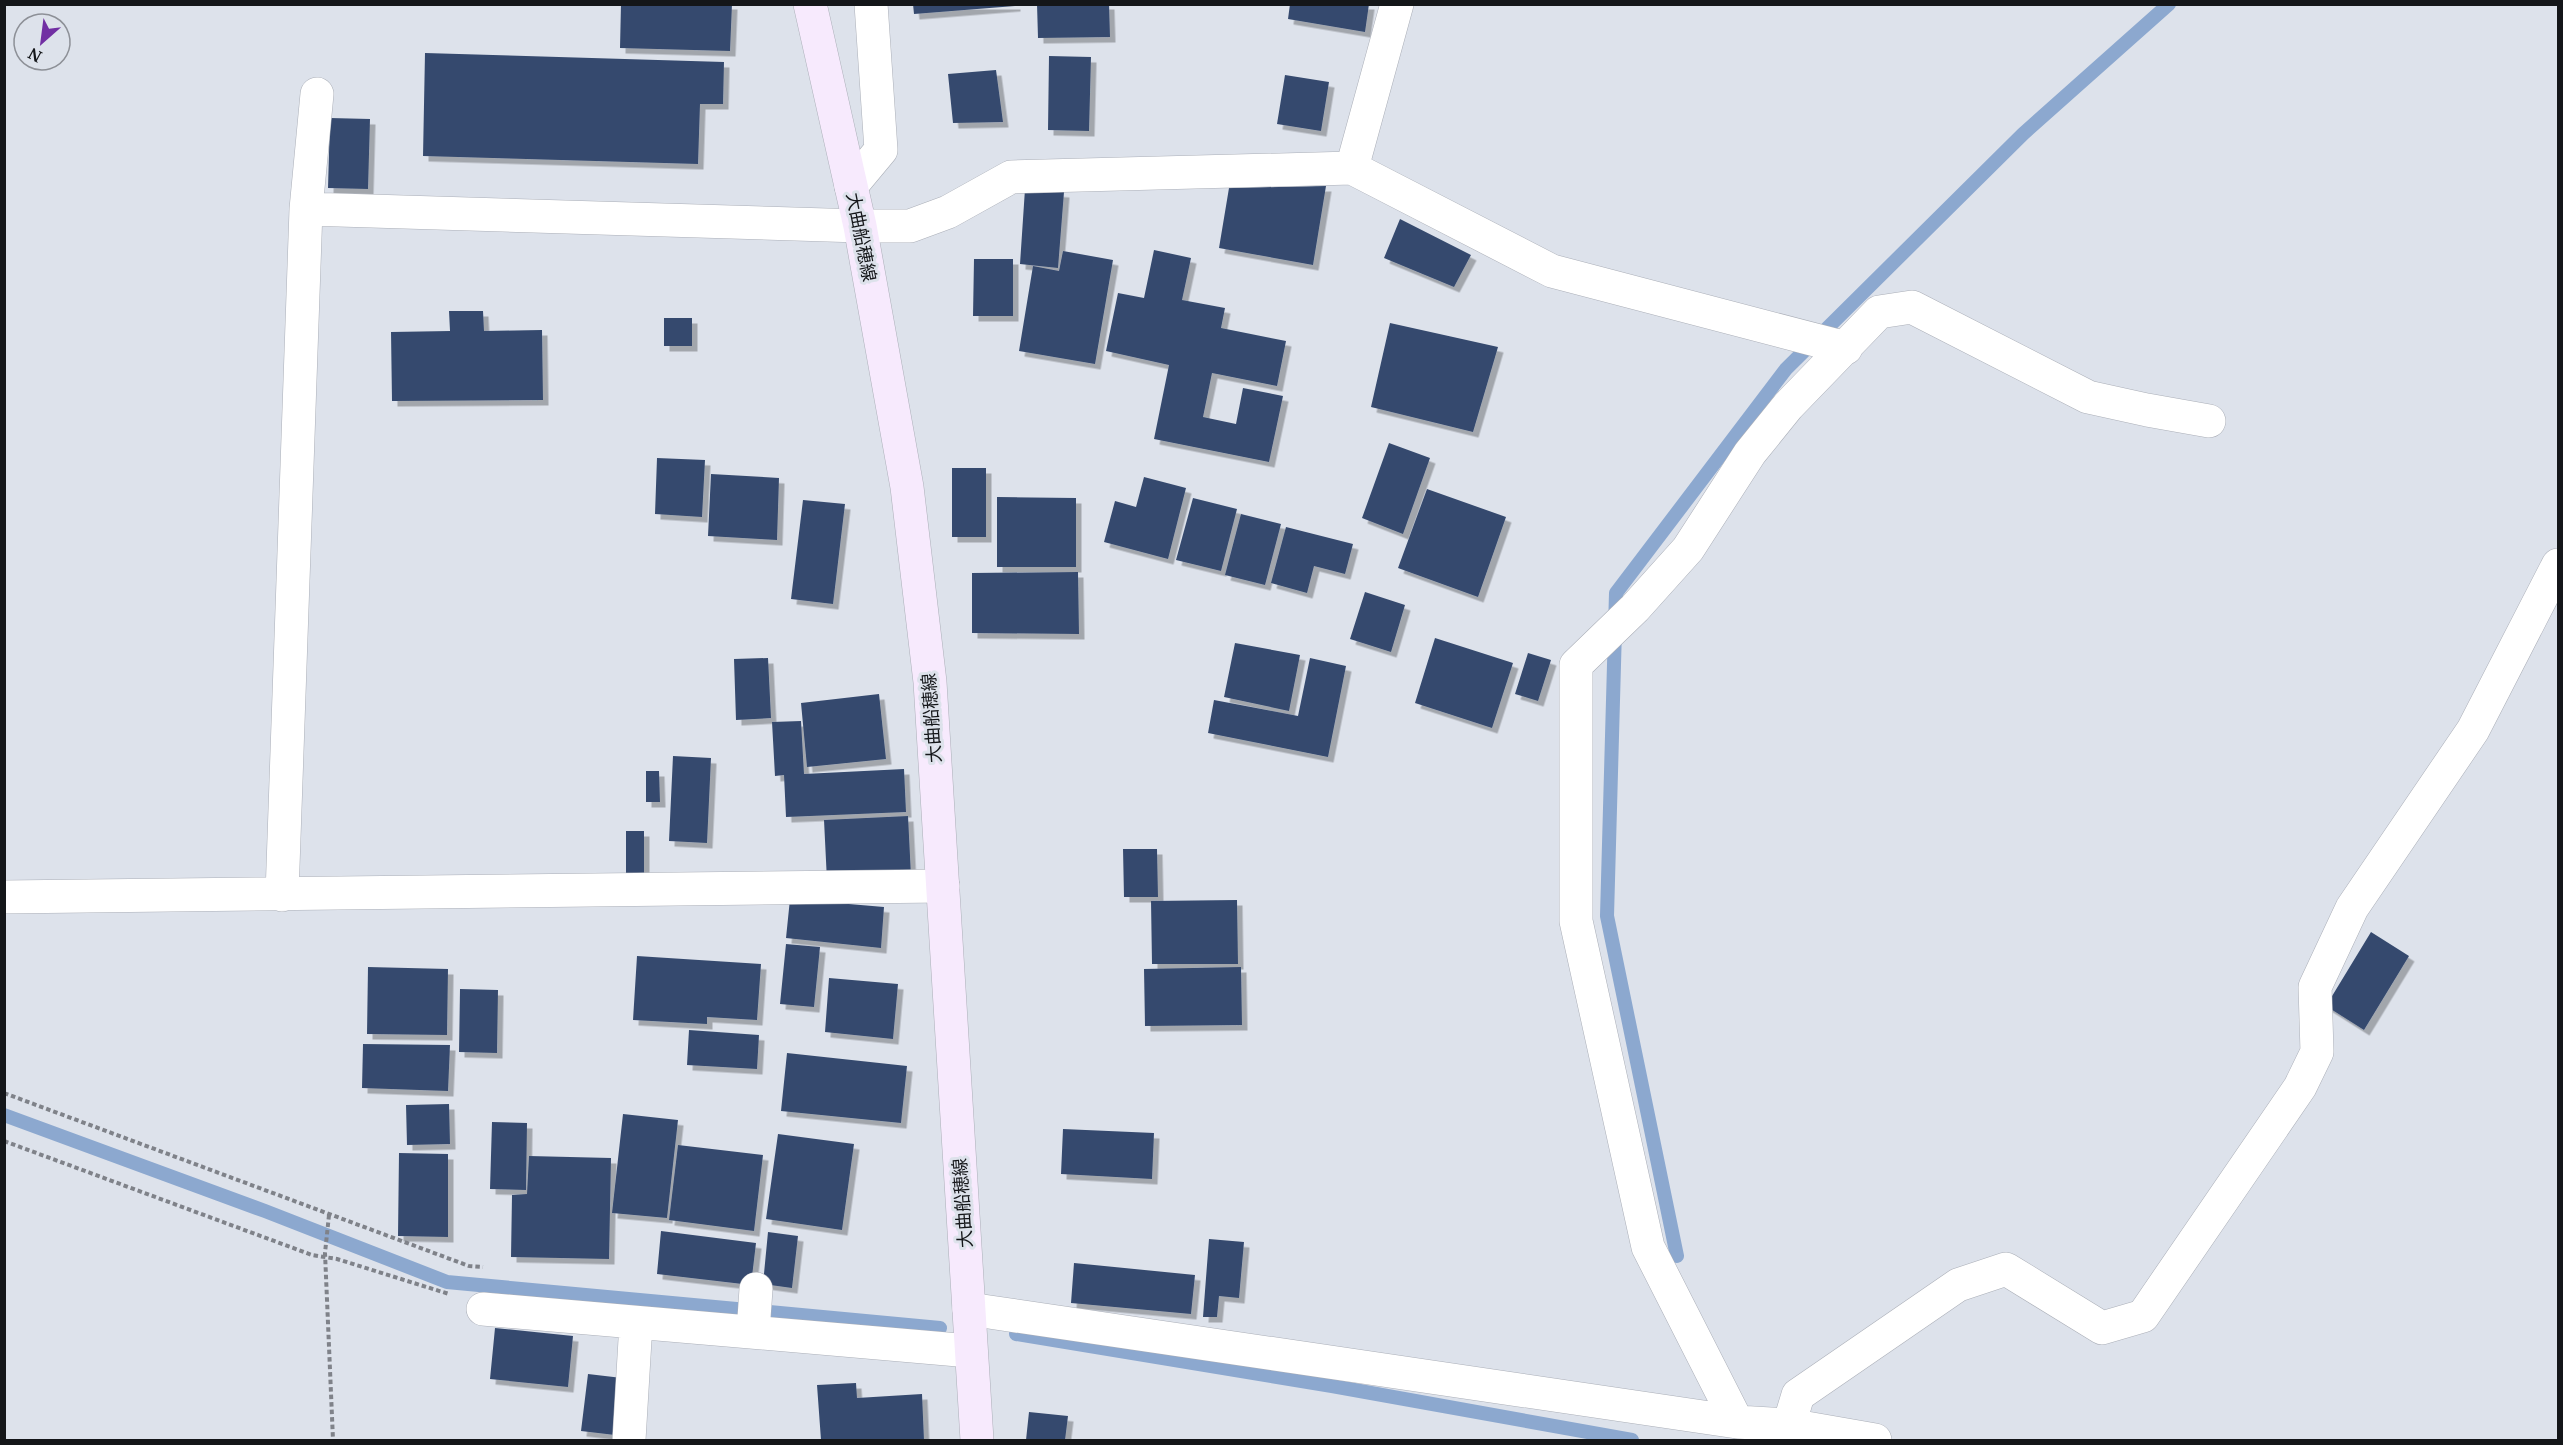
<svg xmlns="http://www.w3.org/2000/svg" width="2563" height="1445" font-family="'Noto Serif','Noto Sans JP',serif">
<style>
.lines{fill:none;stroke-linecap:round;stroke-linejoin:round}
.stream{stroke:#8ca8cf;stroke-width:14}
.building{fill:#364a6e;filter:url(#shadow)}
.street-casing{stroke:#abafb8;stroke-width:34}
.secondary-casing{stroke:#abafb8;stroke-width:34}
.path{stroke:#7f8289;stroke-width:4;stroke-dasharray:4.5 3;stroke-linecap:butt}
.street{stroke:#fff;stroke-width:33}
.secondary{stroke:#f7eafd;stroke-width:33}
.labels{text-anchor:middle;stroke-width:6;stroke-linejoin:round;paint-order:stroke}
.street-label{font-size:18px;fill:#141619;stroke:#dde2eb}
</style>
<defs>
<filter id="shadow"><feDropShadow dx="5.5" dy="5.5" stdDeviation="0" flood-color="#0004"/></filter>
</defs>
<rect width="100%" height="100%" fill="#dde2eb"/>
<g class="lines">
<path class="stream" d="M4,1115L265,1211L447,1282L940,1328
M1677,1256L1607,916L1616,593L1786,369L2023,134L2169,4
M1016,1334L1332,1386L1632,1440"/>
</g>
<path class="building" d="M621,4H732L730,51L620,48Z
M913,4H1015V6L914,14Z
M1037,4H1109L1110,37L1038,38Z
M1290,4H1369L1365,32L1288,19Z
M425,53L724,62L723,104H700L698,164L423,156Z
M1049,56L1091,57L1089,131L1048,130Z
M996,70L1003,122L953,123L948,74Z
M1285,75L1329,82L1321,131L1277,124Z
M330,118L370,119L368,189L328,188Z
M1326,186L1313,265L1219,248L1229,188Z
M1025,189L1064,192L1058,268L1020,264Z
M1400,219L1471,255L1454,287L1384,258Z
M1154,250L1191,258L1182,300L1225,308L1221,328L1286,341L1277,386L1212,373L1203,417L1236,424L1243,388L1283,396L1269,462L1154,439L1169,365L1106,351L1118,293L1144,298Z
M1063,251L1113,260L1095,364L1019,351L1033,266L1059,271Z
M974,259H1013V316H973Z
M449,311H483L484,331L542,330L543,400L392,401L391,332L450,331Z
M664,318H692V346H664Z
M1390,323L1498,347L1473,432L1371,407Z
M1389,443L1430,458L1403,534L1362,518Z
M657,458L705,460L702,517L655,514Z
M952,468H986V537H952Z
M711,474L779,478L777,540L708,536Z
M1144,477L1186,488L1168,559L1104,542L1115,501L1136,507Z
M1427,489L1506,517L1478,597L1398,568Z
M997,497L1076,498V567H997Z
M1193,498L1237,509L1221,571L1176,560Z
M803,500L845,504L833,604L791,599Z
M1241,514L1281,524L1265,585L1225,575Z
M1286,527L1353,544L1345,574L1314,566L1307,593L1271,583Z
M1078,572L1079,634L972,633V573Z
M1365,592L1405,605L1391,652L1350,639Z
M1435,638L1513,663L1492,728L1415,703Z
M1235,643L1300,655L1289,711L1224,697Z
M1528,653L1551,660L1538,701L1515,694Z
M768,658L771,718L736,720L734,659Z
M1310,658L1346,666L1328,757L1208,733L1214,700L1298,716Z
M879,694L886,759L807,767L801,703Z
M801,721L804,774L904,769L906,812L786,817L784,775L775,776L772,722Z
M673,756L711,758L707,843L669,841Z
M646,771H659L660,802H646Z
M908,816L911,876L827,881L824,820Z
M626,831H644V875H626Z
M1123,849H1157L1158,897H1124Z
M790,899L884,907L881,948L786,938Z
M1237,900L1238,964H1152L1151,901Z
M2371,932L2409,956L2364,1030L2326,1006Z
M786,944L820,947L814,1007L780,1004Z
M637,956L761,964L757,1020L707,1017V1024L633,1020Z
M368,967L448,969L447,1035L367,1034Z
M1241,967L1242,1025L1145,1026L1144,969Z
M829,978L898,984L893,1039L825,1032Z
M460,989L498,990L497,1053L459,1052Z
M689,1030L759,1035L757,1069L687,1065Z
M363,1044L450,1045L448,1091L362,1088Z
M787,1053L907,1066L901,1123L781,1111Z
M449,1104L450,1144L407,1145L406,1105Z
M623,1114L678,1120L667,1218L612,1213Z
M492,1122L527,1123L526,1190L490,1189Z
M1063,1129L1154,1133L1152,1179L1061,1174Z
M778,1134L854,1144L842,1230L766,1219Z
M678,1145L763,1155L754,1231L669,1220Z
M399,1153L448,1154V1237L398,1236Z
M529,1156L611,1158L609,1259L511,1257L512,1195L527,1194Z
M661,1231L756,1243L751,1285L657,1274Z
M768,1232L798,1236L792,1288L763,1284Z
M1209,1239L1244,1242L1239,1298L1219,1296L1217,1317H1203Z
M1074,1263L1195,1275L1191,1314L1071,1303Z
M495,1328L573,1336L568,1387L490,1379Z
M588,1374L622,1378L615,1435L581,1431Z
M856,1383L857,1398L922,1394L924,1440H821L817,1385Z
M1029,1412L1068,1416L1065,1440H1026Z"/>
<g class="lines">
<g class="street-casing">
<path id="street" d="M1352,168L1552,271L1846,348
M851,186L881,150L871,4
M306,209L860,226H910L948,212L1011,177L1352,168L1397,4
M282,895L306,209L317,94
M4,897L943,886
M483,1309L970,1351
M969,1309L1737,1422L1789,1425L1798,1395L1958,1285L2006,1269L2102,1328L2143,1316L2300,1087L2317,1052L2315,987L2352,908L2473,730L2558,565
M753,1332L756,1289
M1737,1422L1648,1247L1576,921V665L1635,608L1688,549L1750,453L1788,406L1879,312L1912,307L2088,397L2147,410L2209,421
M1789,1425L1875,1440
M629,1440L636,1323"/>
</g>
<g class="secondary-casing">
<path id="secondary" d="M810,4L860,226L907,487L930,682L977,1440"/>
</g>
<path class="path" d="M4,1093L469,1266L483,1267
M4,1141L312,1255L337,1259L449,1294
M329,1215L325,1253L333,1440"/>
<use href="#street" class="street"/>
<use href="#secondary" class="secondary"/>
</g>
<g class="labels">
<g class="street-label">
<text transform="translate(861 237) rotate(79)" y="6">大曲船穂線</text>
<text transform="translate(932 718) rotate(-94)" y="6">大曲船穂線</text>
<text transform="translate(963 1203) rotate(-94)" y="6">大曲船穂線</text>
</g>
</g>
<rect width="2563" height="1445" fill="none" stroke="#141619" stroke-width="12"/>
<g transform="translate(42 42) rotate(208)"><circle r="28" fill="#dde2eb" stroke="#8d9097" stroke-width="1.5"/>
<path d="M0-4.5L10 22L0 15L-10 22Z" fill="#712fa3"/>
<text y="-9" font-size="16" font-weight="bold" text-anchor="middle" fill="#141619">N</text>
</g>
</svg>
